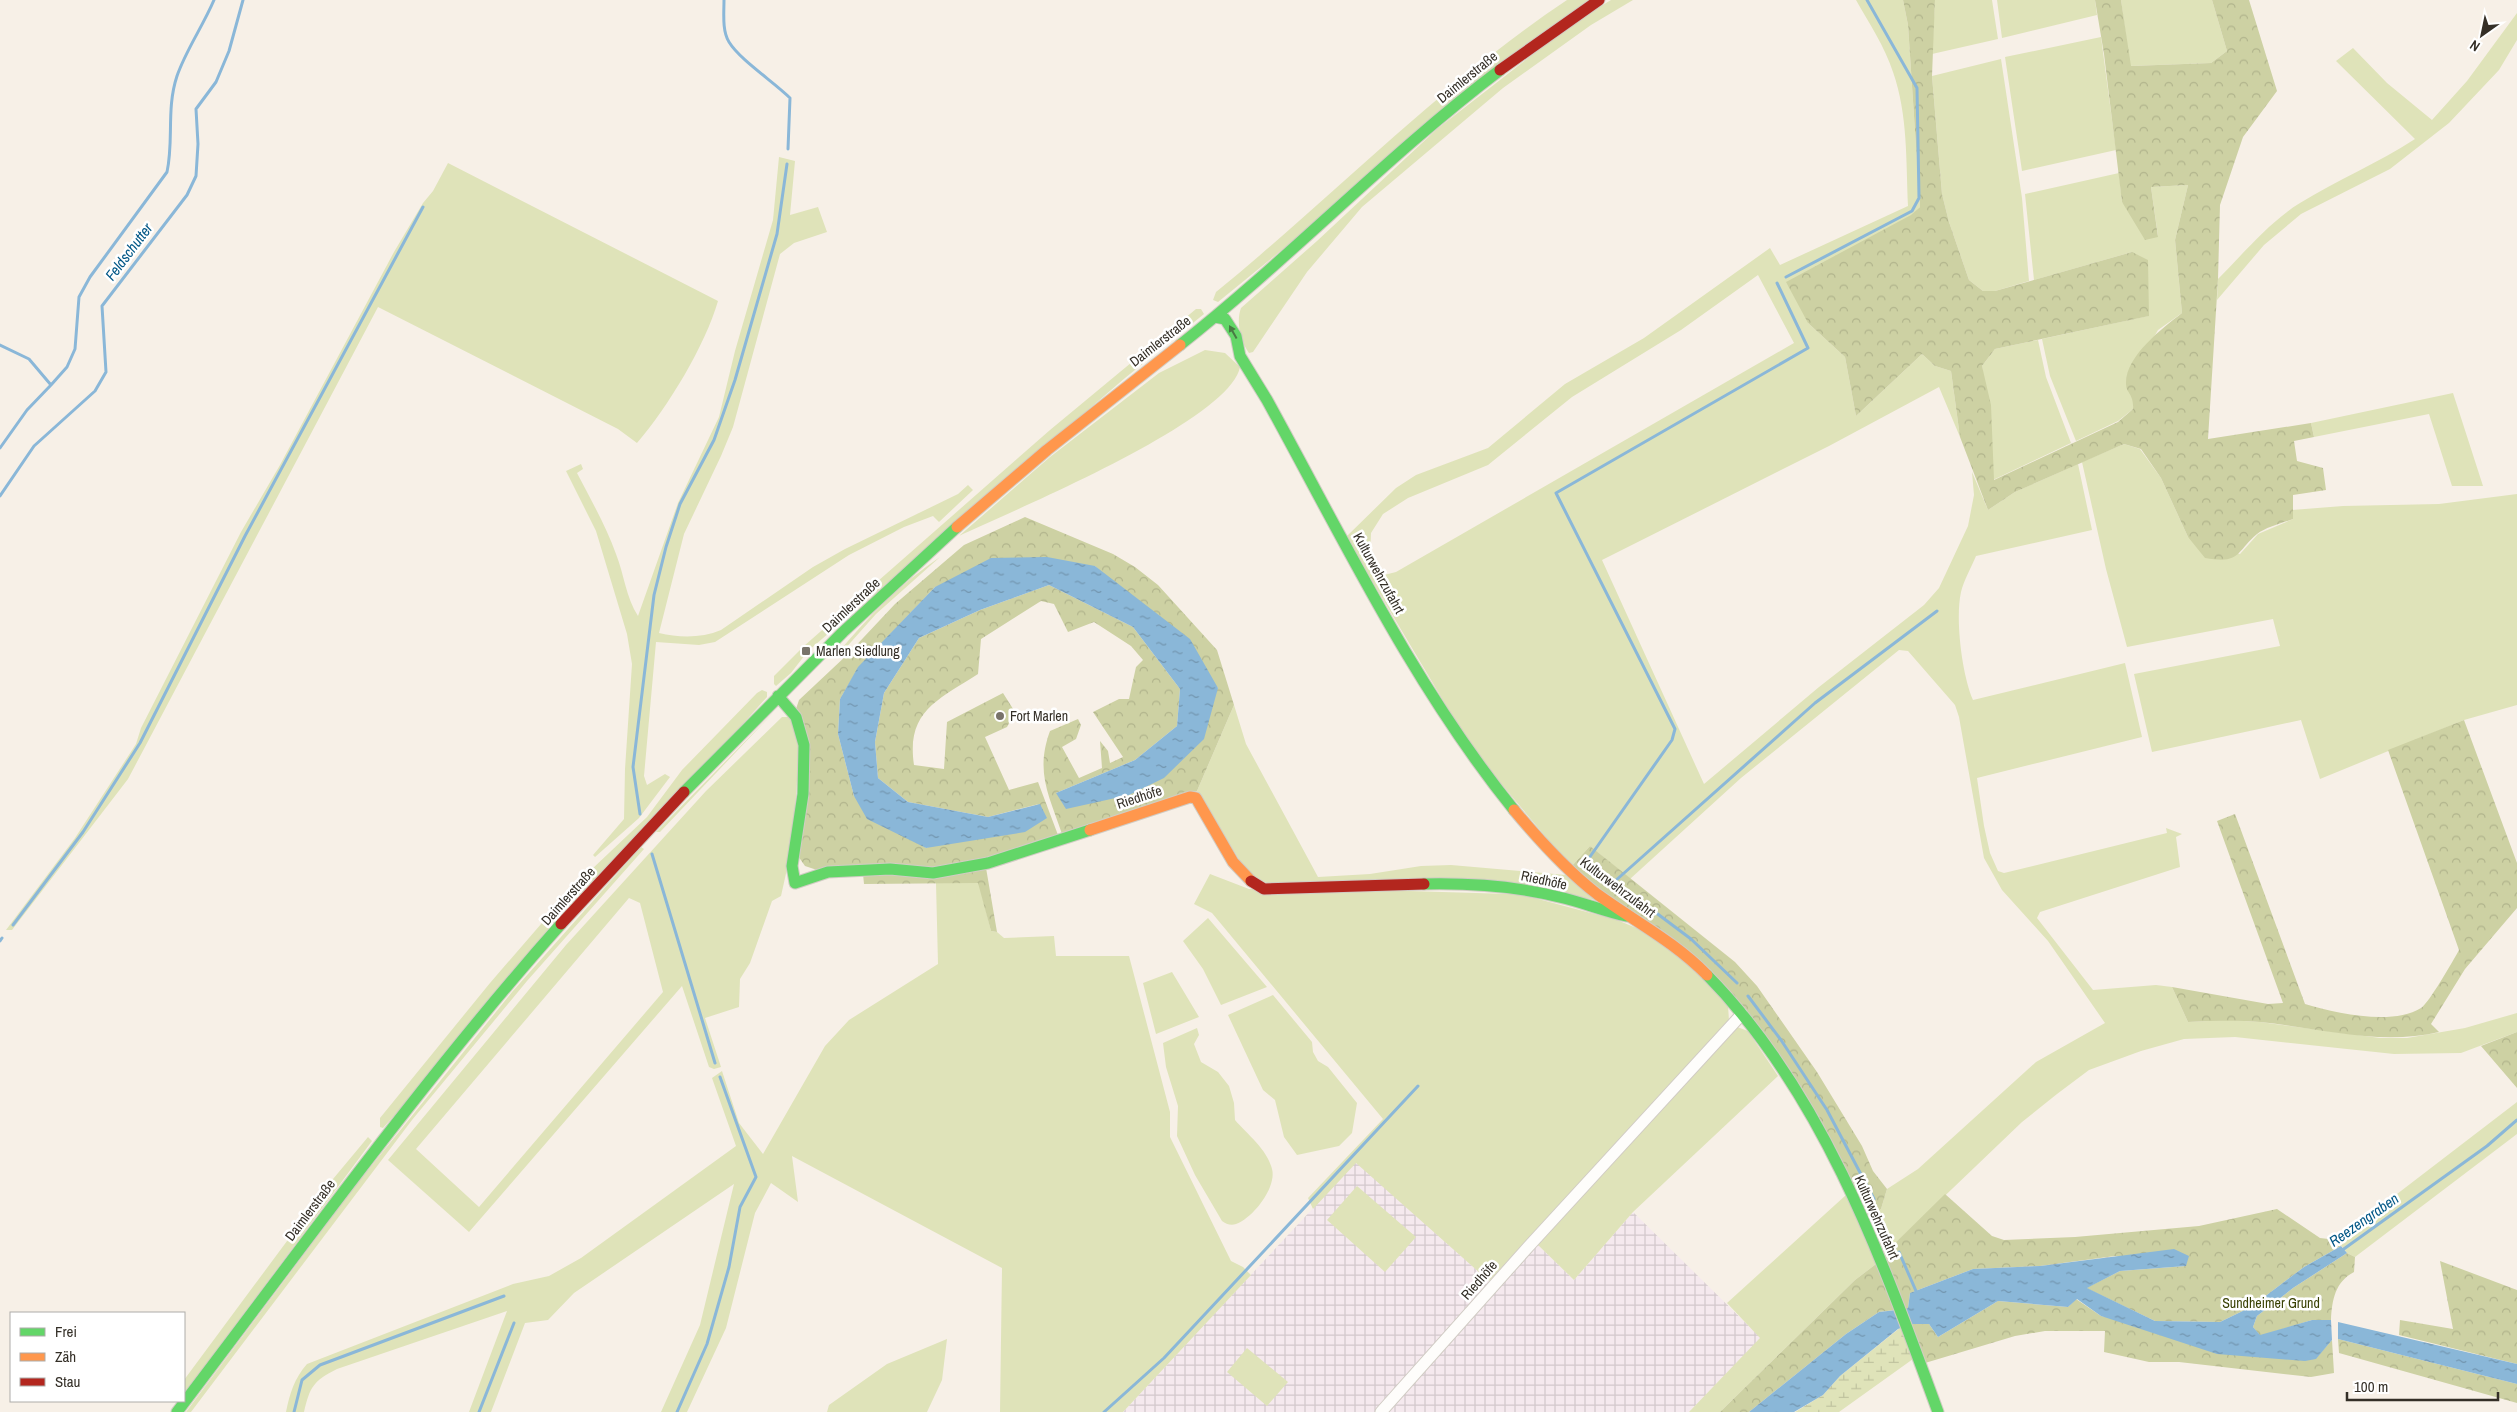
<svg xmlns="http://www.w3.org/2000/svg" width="2517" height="1412" font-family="'Archivo Narrow',sans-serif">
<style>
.industrial{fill:url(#industrial-grid)}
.green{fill:#dfe3b9;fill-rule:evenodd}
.forest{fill:url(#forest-crowns);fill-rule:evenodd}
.wetland{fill:url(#wetland-marsh)}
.water{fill:url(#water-ripples)}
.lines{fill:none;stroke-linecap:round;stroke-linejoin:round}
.stream{stroke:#8ab7d8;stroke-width:3}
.street-casing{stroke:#d1ccc4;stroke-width:13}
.fast-casing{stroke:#d1ccc4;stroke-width:13}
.slow-casing{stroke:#d1ccc4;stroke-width:13}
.jam-casing{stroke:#d1ccc4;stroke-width:13}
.street{stroke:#fefdfb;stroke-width:11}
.fast{stroke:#63d668;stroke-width:11}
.slow{stroke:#ff974d;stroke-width:11}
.jam{stroke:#b3261e;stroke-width:11}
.oneway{fill:#497a44}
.poi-dot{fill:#78736a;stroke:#fff;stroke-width:2}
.labels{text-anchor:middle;stroke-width:5;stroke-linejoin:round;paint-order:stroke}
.street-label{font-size:14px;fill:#342f27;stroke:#fff}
.poi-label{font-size:14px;fill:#342f27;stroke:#fff;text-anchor:start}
.park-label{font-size:14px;fill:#394104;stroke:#fff}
.water-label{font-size:15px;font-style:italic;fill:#025786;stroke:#fff}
</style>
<defs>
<pattern id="industrial-grid" width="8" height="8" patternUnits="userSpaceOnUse" patternTransform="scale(1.25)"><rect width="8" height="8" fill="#f5e9ee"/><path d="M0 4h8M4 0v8" fill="none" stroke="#d3c8cc"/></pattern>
<pattern id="forest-crowns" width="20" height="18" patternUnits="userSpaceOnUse" patternTransform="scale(1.25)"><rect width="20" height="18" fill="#cdd1a3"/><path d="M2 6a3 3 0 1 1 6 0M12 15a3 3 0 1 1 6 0" fill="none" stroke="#b1b48c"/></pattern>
<pattern id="wetland-marsh" width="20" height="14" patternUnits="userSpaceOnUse" patternTransform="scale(1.25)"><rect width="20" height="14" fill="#dfe3b9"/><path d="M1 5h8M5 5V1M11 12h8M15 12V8" fill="none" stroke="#c0c39f"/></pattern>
<pattern id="water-ripples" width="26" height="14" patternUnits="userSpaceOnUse" patternTransform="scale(1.25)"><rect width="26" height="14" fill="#8ab7d8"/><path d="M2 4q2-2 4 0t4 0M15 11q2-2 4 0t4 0" fill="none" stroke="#7295af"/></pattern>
</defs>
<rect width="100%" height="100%" fill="#f7f0e7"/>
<path class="industrial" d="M1356,1162L1489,1281L1530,1237L1574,1280L1633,1212L1761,1338L1689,1412H1123Z"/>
<path class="green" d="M1567,0H1588L1218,302L1213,300L1216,292C1334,196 1441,84 1567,0Z
M1611,0H1633L1591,25L1503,88L1362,207L1307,272L1253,352L1249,353C1240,341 1236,321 1241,308L1317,241L1437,129L1573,23Z
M1856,0H1903L1908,25L1920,207L1808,323L1845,357L1856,416L1922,354L1935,366L1951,371L1960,437L1939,387L1829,446L1602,560L1704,784L1819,687L1924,605L1939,588L1968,526L1974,495L1972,472L1988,510L2015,492L2078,464L2092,530L1976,556C1971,568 1964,580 1961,592C1955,619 1962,675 1973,700L2125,663L2142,737L1977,778L1984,826L1990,853L1998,871L2004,873L2167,833L2166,828L2182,834L2176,837L2180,867L2040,912L2037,918L2093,990L2156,985L2172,987L2188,1022L2229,1020L2260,1022L2380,1038H2407L2465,1028L2517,1013V1032L2461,1053L2394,1054L2235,1037L2184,1039L2141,1051L2089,1070L2057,1094L2022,1122L1883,1255L1866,1219L1881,1209L1887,1189L1918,1169L2036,1062L2105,1023L2048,941L2002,890L1984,858L1959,717L1955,705L1908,651L1899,650L1741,778L1630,879L1590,846L1571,867L1472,749L1346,537L1396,488L1416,475L1488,448L1565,384L1644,338L1770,248L1780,265L1908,206C1906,161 1908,115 1893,72C1885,47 1869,23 1856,0ZM1758,275L1794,343L1396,572L1384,575L1373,568L1370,556L1371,533L1383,514L1408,498L1488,465L1572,397L1681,330Z
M1935,0H1992L1998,39L1932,54Z
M1997,0H2095L2097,15L2002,38Z
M2121,0H2212L2227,51L2211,63L2130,66Z
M2517,13V40L2499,70L2449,123L2390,169L2301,214L2264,245L2217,300L2218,279C2244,253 2269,222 2300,203C2337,180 2378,163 2415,139L2336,61L2353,48L2387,83L2432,120L2467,81Z
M2101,37L2116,150L2022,171L2005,57Z
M2001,59L2022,198L2029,281L1995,291H1983L1969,280L1949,222L1942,194L1932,76Z
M779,157L795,161L790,215L818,207L827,232L794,243L780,254L733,427L721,456L684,534L659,633C680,638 702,638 721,630L813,567L845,549L958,494L968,485L973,490L939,522L933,516L904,527L849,555L715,642L699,645L656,642L644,776L647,785L665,774L670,777L639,818L595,857L593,855L624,819L625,769L632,664L627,634L596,531L566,471L581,464L583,469L577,473C591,500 606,526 616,554C624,574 626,598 638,616L678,503L719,417L735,351L773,220Z
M448,163L718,301C705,346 668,407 637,443L618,429L378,307L128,779L12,930H6L75,838L136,744L141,728L241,532L280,465L394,252L423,203L433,191Z
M2119,173L2122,202L2158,236L2151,187L2188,185L2175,240L2182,313L2158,330L2126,385L2133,398V409L2118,421L2076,441L2050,376L2042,339L2148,316L2132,252L2034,280L2025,194Z
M1196,309H1201L1204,314L1125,378L808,651L791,673L776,686L774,684V676L804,646L1050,430Z
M2038,340L2046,377L2071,443L1993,480L1982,366L1995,349Z
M1205,350L1225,353L1240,367C1230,421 1012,511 959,536L1050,457L1159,373Z
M2453,393L2483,486H2452L2429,414L2314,437L2311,423Z
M2124,444L2140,449L2161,478L2188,537L2240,554L2258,534L2293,519L2292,510L2343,506L2439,504L2517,494V705L2464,720L2320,779L2301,720L2152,752L2134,674L2280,646L2273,619L2127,647L2106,569L2082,462Z
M940,557L876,614L843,651L837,654C867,618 901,583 940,557Z
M762,690L767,692V697L383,1128L380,1127V1118L490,983L573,887L647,817L682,770L757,693Z
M1234,705L1246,744L1318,877L1370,874L1421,866L1451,865L1566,875L1597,900L1572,896L1275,887L1248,874L1197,791Z
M774,712L660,832H656Z
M782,717H789L800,735L793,842L781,896L772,901L750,963L740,979L739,1007L705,1018L721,1067L714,1069L709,1067L682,986L469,1232L388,1160L566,945L706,791ZM629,898L640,903L663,992L479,1207L416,1149Z
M641,847L644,849L527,981L412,1120L191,1412H186L356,1185L512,992Z
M1210,874L1249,889H1500L1617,920L1646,932L1695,969L1728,1005L1729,1021L1489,1281L1356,1163L1313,1209L1308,1198L1383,1119L1212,913L1194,904Z
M936,883H979L991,931L997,932L1004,938L1054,936L1056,956H1129L1170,1112V1137L1231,1261L1243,1267L1251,1275L1123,1412H1000L1002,1268L792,1156L798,1202L771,1183L755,1213L726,1328L687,1412H661L700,1325L734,1184L574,1293L548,1320L525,1323L491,1412H469L507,1311L337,1369C313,1381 310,1387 304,1412H286C290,1393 294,1379 307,1364L513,1284L549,1276L581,1258L736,1146L712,1078L722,1071L739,1123L763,1154L825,1046L849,1020L938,964Z
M1208,918L1267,987L1221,1005L1203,969L1183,941Z
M1172,972L1199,1017L1156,1034L1143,983Z
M1273,995L1312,1042L1313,1052L1318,1061L1328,1067L1357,1103L1352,1133L1339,1146L1297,1155L1284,1137L1275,1100L1263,1090L1228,1015Z
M1737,1027L1748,1031L1778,1076L1633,1212L1574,1280L1537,1244Z
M1197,1028L1199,1035L1194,1044L1201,1062L1218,1072L1229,1086L1234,1103L1235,1120C1247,1134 1267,1149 1272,1169C1277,1187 1253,1218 1236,1224C1231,1226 1226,1224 1222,1221L1195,1175L1177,1136L1178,1106L1166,1067L1163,1043Z
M2517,1102V1134L2355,1257L2347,1253L2337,1240Z
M368,1137L372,1141L184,1394V1380L333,1179Z
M1357,1186L1416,1237L1385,1272L1327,1220Z
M1846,1195L1876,1264L1855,1280L1720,1412H1689L1760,1338L1727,1303Z
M947,1339L942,1380L927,1412H827L829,1405L887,1364Z
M1247,1348L1288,1382L1267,1406L1227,1372Z"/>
<path class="forest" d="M1903,0H1935L1932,76L1942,194L1949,222L1969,280L1983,291H1995L2132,252L2148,260L2149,316L1995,349L1982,366L1991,405L1994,480L2118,422L2133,409C2134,394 2126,393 2126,384C2125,356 2163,328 2182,313L2175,240L2188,185L2151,187L2158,237L2145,240L2122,202L2104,54L2095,0H2121L2131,66L2211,63L2227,51L2212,0H2249L2277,91L2243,137L2220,205L2218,279L2208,439L2311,423L2314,437L2294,441L2297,461L2323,468L2326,490L2293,495V519C2282,523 2266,527 2257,534C2235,553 2241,564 2205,558L2188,537L2161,478L2141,449L2124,444L2015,492L1988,510L1960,437L1951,371L1935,366L1922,354L1856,416L1845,357L1808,323L1786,282L1911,215L1920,207L1908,25Z
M1025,517L1113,554L1135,567L1158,585L1217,650L1234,705L1197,791L1062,834C1049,795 1035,772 1050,731L1078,719L1081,725L1076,739L1062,747L1079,778L1102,768L1100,741L1108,751L1110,763L1123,757L1093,712L1119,699H1129L1136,667L1143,660L1131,646L1094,622L1068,632L1054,604L1041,601L981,639L978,674C938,700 906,711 914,765L944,769L947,722L1003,693L1015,712L1007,727L985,737L1009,790L1038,782L1058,835L985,862L997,932L991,931L978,883L864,884L863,874L817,870L805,866L798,856L808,752L796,709L799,700L848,654L895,604L964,545ZM1095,566L1218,688L1129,795L1056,793L1135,760L1177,726L1180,689L1133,627L1049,585L980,610L919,638L884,693L875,742L878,778L908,802L988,817L1039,804L926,848L854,796L838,734L840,699L859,667L935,587Z
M2464,720L2517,863V908L2465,969L2431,1024L2439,1032C2379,1046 2320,1028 2260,1022C2236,1020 2212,1021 2188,1022L2172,987L2268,1004L2283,1003L2217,821L2235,814L2305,1004C2336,1013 2392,1026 2421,1008C2429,1003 2453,961 2459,950L2388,750Z
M1590,846L1735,962L1757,986L1817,1072L1862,1146L1873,1171L1887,1189L1881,1209L1866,1219L1750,1018L1571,867Z
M2517,1032V1088L2481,1046Z
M1945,1194L1992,1236L2004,1240L2075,1237L2199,1226L2277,1209L2320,1238L2337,1240L2341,1246L2304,1267L2251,1307L2220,1322L2155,1321L2086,1288L2120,1271L2186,1266L2115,1256L2040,1266L1973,1269L1910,1293L1908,1308L1905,1309L1883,1255Z
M2347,1253L2355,1257L2354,1272C2335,1282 2332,1300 2331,1320H2312L2260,1336L2253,1327L2257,1316L2293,1288Z
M2440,1261L2517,1290V1364L2399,1335L2400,1320L2453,1329Z
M1876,1264L1895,1310L1879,1312L1846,1334L1749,1412H1720L1855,1280Z
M2076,1299L2101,1316L2316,1358L2332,1340L2334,1373L2311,1377L2179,1362H2149L2104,1352L2105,1331H2045L2015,1336L1925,1363L1911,1324H1929L1938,1337L1998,1301L2068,1307Z
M2338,1339L2517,1384V1403L2339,1353Z"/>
<path class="wetland" d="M1901,1327L1913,1359L1839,1412H1795L1823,1395L1840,1376Z"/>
<path class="water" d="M1047,557L1095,566L1190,639L1218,688L1204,739L1164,778L1129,795L1066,809L1056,793L1135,760L1177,726L1180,689L1133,627L1049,585L980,610L919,638L884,693L875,742L878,778L908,802L988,817L1040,804L1047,818L1025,832L926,848L867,819L854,796L838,734L840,699L858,667L935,587L991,558Z
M2341,1246L2347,1253L2293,1288L2257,1316L2253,1327L2260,1335L2312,1320H2331L2332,1340L2316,1359L2305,1361L2217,1354L2101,1316L2077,1299L2068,1307L1998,1301L1938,1337L1929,1324H1911L1898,1329L1840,1376L1823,1395L1794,1412H1749L1846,1334L1879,1312L1905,1309L1908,1308L1910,1293L1973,1269L2040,1266L2174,1249L2189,1256L2186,1266L2120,1271L2087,1288L2155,1321L2220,1322L2251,1307L2304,1267Z
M2338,1322L2517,1364V1384L2338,1339Z"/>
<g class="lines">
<path class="stream" d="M724,0C724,13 722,31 729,42C740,60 774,82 790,98L788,149
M1786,277L1912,211L1919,198L1917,88L1867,0
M0,345L29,359L51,385L27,410L0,448
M51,385L67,367L75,349L79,297L90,277L167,172C174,141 166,109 177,76C186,50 203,26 214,0
M0,496L34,446L95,391L106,372L102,306L187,195L196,176L198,144L196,109L216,82L229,51L243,0
M640,814L633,767L654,595L666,547L680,504L714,440L735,380L777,234L787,164
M652,854L715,1063
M1614,882L1815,703L1937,611
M13,925L83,832L140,743L245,536L423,207
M0,941L2,938
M1737,983L1691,939L1587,861L1672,740L1675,729L1556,493L1808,348L1777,283
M1748,996L1781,1040L1827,1110L1874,1199
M2341,1251L2487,1146L2517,1120
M1899,1252L1916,1291
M294,1412L302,1380L320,1365L504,1296
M479,1412L514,1323
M677,1412L707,1344L729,1267L740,1207L756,1177L720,1077
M1104,1412L1164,1358L1418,1086"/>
<g class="street-casing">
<path id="street" d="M1381,1412L1529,1246L1742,1014"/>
</g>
<g class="fast-casing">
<path id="fast" d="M1215,317L1225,319L1236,336L1240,356L1267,400C1344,540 1413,685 1514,810
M1180,345C1290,258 1388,155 1500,70
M778,696L796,717L804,745L803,794L792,866L795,883L828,872L890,869L933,873L988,863L1090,830
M684,792L843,632L957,527
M1424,884C1469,883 1515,886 1559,897C1582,902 1603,911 1626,916
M1707,975C1824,1094 1882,1259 1938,1412
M177,1412C302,1248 423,1079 561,924"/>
</g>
<g class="slow-casing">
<path id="slow" d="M957,527L1047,450L1180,345
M1514,810C1539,840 1566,870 1597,894C1634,921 1675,942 1707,975
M1090,830L1190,797L1196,798L1233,862L1251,881"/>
</g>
<g class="jam-casing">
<path id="jam" d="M1500,70L1599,0
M1251,881L1264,889L1424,884
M561,924L684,792"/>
</g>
<use href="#street" class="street"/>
<use href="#fast" class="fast"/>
<use href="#slow" class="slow"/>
<use href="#jam" class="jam"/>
</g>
<defs><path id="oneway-solid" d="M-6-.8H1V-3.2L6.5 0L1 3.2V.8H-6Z" transform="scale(1.25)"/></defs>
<use class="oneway" href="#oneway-solid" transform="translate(1233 332) rotate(-119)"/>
<g class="poi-dot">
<rect x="801" y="646" width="10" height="10" rx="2.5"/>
<circle cx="1000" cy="716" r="5"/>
</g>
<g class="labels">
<g class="street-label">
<text transform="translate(1467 77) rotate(-39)" y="5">Daimlerstraße</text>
<text transform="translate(1160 341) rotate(-38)" y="5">Daimlerstraße</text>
<text transform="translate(1379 573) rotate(61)" y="5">Kulturwehrzufahrt</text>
<text transform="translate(851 605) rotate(-43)" y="5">Daimlerstraße</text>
<text transform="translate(1139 797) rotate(-18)" y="5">Riedhöfe</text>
<text transform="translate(1544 880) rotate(12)" y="5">Riedhöfe</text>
<text transform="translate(1618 887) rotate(37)" y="5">Kulturwehrzufahrt</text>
<text transform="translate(568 896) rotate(-48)" y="5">Daimlerstraße</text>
<text transform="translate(310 1210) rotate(-53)" y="5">Daimlerstraße</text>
<text transform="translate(1877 1217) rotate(66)" y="5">Kulturwehrzufahrt</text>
<text transform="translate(1479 1280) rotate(-49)" y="5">Riedhöfe</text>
</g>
<g class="poi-label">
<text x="816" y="656">Marlen Siedlung</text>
<text x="1010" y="721">Fort Marlen</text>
</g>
<g class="park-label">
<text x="2271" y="1308">Sundheimer Grund</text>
</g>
<g class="water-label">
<text transform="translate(129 252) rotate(-53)" y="5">Feldschutter</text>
<text transform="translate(2364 1220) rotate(-35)" y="5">Reezengraben</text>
</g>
</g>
<rect x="10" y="1312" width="175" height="90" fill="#ffffff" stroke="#aeaca9"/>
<rect x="20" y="1328" width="25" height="8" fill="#63d668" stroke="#aeaca9"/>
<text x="55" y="1337" font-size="15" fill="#342f27">Frei</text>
<rect x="20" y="1353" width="25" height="8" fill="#ff974d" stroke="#aeaca9"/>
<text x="55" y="1362" font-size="15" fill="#342f27">Zäh</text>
<rect x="20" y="1378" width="25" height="8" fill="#b3261e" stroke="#aeaca9"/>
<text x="55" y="1387" font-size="15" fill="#342f27">Stau</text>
<g transform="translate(2482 35) rotate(213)" stroke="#ffffff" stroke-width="4" paint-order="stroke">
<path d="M0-4L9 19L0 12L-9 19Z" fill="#342f27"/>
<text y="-8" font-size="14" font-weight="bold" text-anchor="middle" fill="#342f27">N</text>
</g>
<path d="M2347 1392v8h151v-8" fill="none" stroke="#342f27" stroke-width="2.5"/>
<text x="2354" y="1392" font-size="15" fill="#342f27" stroke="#ffffff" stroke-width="4" paint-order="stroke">100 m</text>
</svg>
